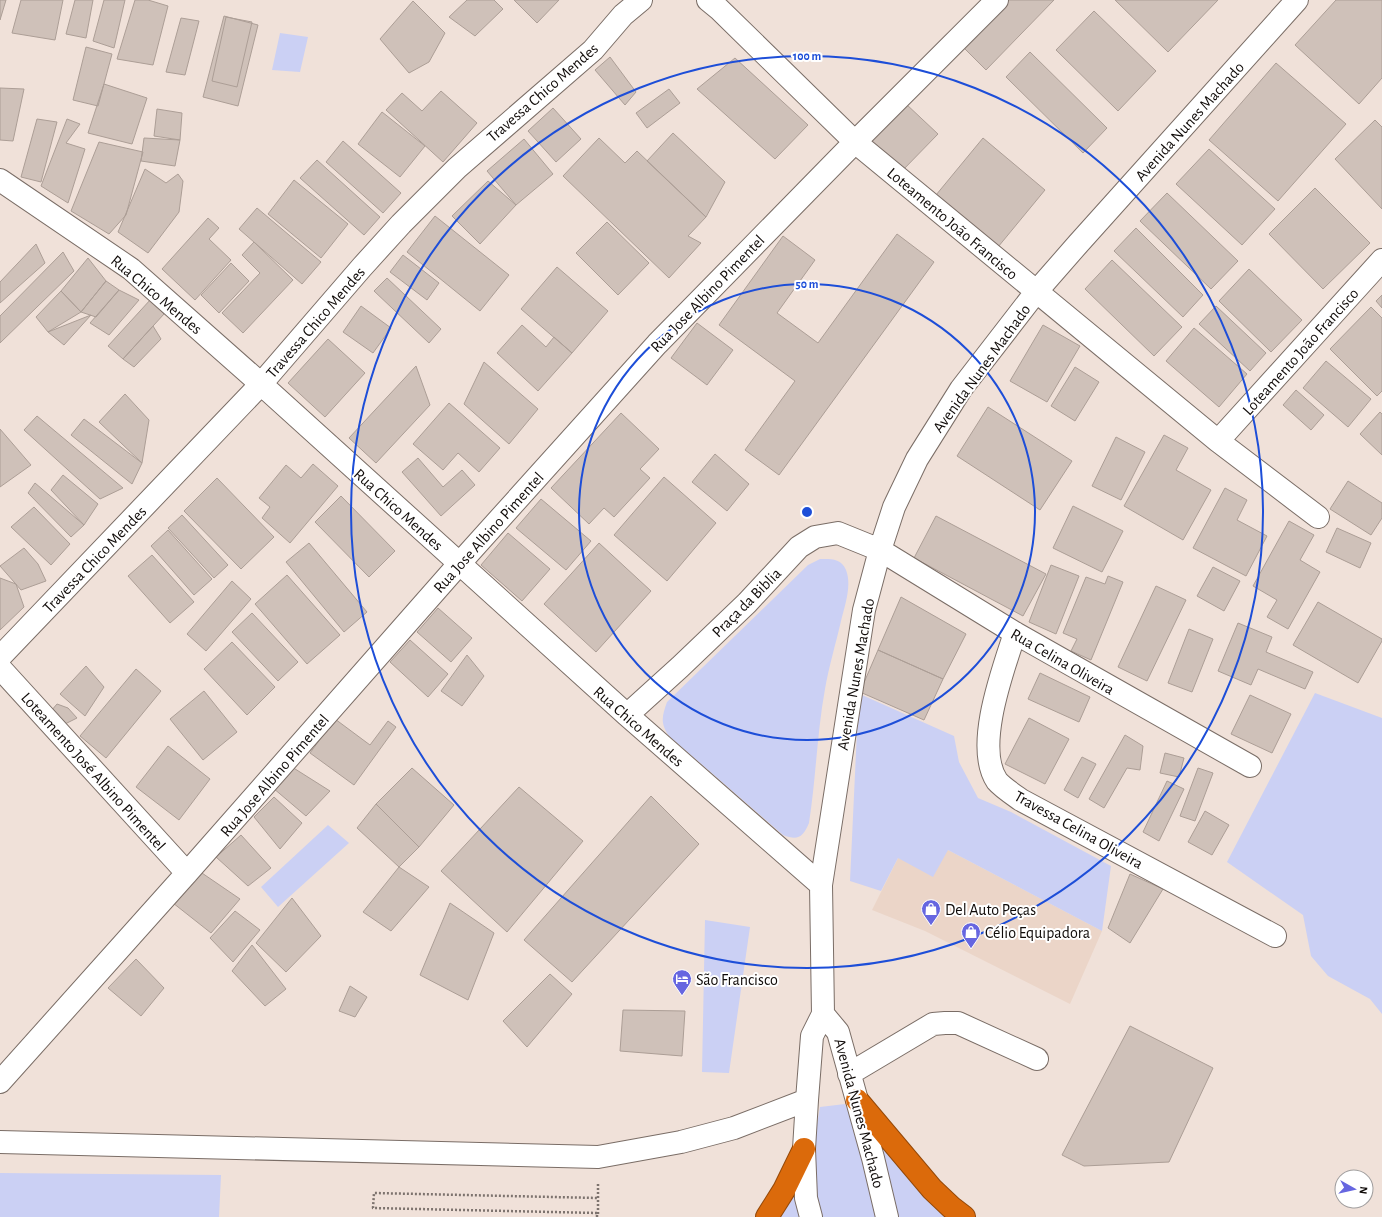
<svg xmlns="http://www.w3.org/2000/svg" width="1382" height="1217" font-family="'Alegreya Sans',sans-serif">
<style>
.built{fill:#ebd5c8}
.green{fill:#cbd0f4}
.building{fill:#cfc1b9;stroke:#ac9e96}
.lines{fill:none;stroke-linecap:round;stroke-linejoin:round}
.minor-casing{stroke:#7a6d66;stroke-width:24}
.highway-casing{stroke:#94490a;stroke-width:24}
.path{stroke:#7d736e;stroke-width:2.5;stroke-dasharray:2 2;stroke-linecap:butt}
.minor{stroke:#fff;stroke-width:22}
.highway{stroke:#db6a0b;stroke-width:22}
.ring{fill:none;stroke:#1d4ed8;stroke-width:2}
.labels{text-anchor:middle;stroke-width:4;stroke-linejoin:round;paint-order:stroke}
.street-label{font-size:16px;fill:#100b09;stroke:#fff}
.poi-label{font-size:16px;fill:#100b09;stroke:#fff;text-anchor:start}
.centre{fill:#1d4ed8;stroke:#fff;stroke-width:2}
.ring-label{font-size:12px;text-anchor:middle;font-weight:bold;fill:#1d4ed8;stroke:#fff;stroke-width:4;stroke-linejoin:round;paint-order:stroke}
</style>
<rect width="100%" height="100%" fill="#f0e1d9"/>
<path class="built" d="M948,850L1102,931L1070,1004L925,931L872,910L898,858Z"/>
<path class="green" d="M280,33L308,37L300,72L272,70Z
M820,559C831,559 841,558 846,570C852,585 845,605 841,621C836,643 829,666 825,689C817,733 816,778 809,823C803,837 798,841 783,835L669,736C660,723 662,716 667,702L808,565Z
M1315,693L1382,718V1014L1370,999L1328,976L1311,956L1303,915L1227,862Z
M862,695L954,736L959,762L978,798L1011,812L1111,866L1102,931L948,850L933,877L898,858L881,891L850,881L857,731Z
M328,825L349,843L278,907L261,887Z
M705,920L750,927L729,1073L702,1072Z
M845,1104L867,1158L880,1217H820L811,1196L812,1153L820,1107Z
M877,1135L954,1217H895Z
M0,1173L221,1175L219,1217H0Z
M794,1189L802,1217H775Z"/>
<path class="building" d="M0,0H6L0,20Z
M21,0H63L55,40L12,33Z
M75,0H93L86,38L66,34Z
M104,0H125L114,48L93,41Z
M135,0H148L168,6L153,65L117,59Z
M467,0H494L503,9L475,36L449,17Z
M514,0H559L537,23Z
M1008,0H1054L986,70L963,47Z
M1115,0H1218L1168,52Z
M1336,0H1382V78L1359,104L1295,45Z
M413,1L445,33L429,62L409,73L380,39Z
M1094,11L1156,71L1118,111L1056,50Z
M224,16L258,25L238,106L203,97Z
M226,17L252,22L237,87L212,81Z
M181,18L199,21L185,75L166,72Z
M86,47L112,54L98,106L73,100Z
M1030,52L1107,128L1083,153L1006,77Z
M610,57L636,92L625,105L595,70Z
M735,58L808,125L775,159L697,89Z
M1276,63L1346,124L1278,201L1209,140Z
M104,84L147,98L132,144L88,133Z
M0,88L24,89L13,141L0,140Z
M669,89L680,103L647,128L636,113Z
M441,91L477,123L443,162L386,110L402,93L422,111Z
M905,103L938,134L901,172L869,141Z
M553,108L581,139L556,162L528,131Z
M157,109L182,113L180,140L154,136Z
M382,112L425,146L400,177L358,144Z
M37,119L57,122L41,182L21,177Z
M67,119L80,124L66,143L85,149L68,203L41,186Z
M1375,120L1382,127V209L1335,159Z
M673,133L725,182L706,217L647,161Z
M144,138L180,140L175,166L141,161Z
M599,138L625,163L637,151L706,217L688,236L701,243L669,278L563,176Z
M983,138L1045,190L998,247L936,195Z
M524,139L553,174L516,205L487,171Z
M343,141L401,193L383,213L326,162Z
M99,142L143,152L126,215L109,234L71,211Z
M1209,149L1275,209L1242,245L1176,184Z
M317,160L380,217L364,235L300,178Z
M145,169L166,183L178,174L183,181L179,212L148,253L118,232Z
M294,180L348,224L321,258L268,214Z
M488,181L516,205L480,244L452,216Z
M1315,188L1370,243L1323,289L1269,234Z
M1167,193L1238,261L1211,289L1140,221Z
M257,208L321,262L302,284L239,229Z
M435,216L509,275L480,311L407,252Z
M208,218L219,228L209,239L231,260L195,300L162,269Z
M607,222L649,263L618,295L576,253Z
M1136,228L1203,295L1183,317L1114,251Z
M897,234L934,262L779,475L745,450L795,381L719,325L783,236L815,260L777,313L818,343Z
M254,242L293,280L243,333L222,313L260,273L242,255Z
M36,244L45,263L0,303V282Z
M63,252L74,271L0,343V316Z
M403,255L439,283L427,300L390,272Z
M88,258L106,281L81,312L61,291Z
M1112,260L1182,327L1154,356L1085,289Z
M231,263L249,281L219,313L201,295Z
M557,267L608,311L572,353L521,309Z
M1249,269L1302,320L1271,352L1219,301Z
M387,278L441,329L429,343L374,291Z
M106,281L119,290L96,317L81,312Z
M119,290L139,300L109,335L90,323Z
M61,291L81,312L48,332L36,317Z
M1382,295V308L1376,301Z
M151,299L164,314L123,359L108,346Z
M361,306L391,328L373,353L343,332Z
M1216,306L1266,353L1250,371L1199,324Z
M1371,307L1382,318V391L1377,396L1330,349Z
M91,315L64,345L48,332Z
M697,323L733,350L707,385L671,358Z
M522,325L546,347L554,337L572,353L538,391L497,353Z
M1043,325L1080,346L1047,402L1010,381Z
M153,326L161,339L134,367L123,359Z
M1194,328L1247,374L1219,407L1166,361Z
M328,339L365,373L325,417L288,383Z
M1326,361L1371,399L1348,427L1303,388Z
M484,362L538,409L509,444L464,404Z
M416,366L430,405L376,463L349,438Z
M1075,367L1099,382L1075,421L1051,406Z
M1296,390L1324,415L1311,430L1283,405Z
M125,394L149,420L142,463L99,422Z
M449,403L500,448L479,472L458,453L443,470L413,444Z
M988,407L1072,461L1040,510L957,456Z
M1380,412L1382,414V455L1360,434Z
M621,413L659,449L640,469L650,478L614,517L604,508L589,524L551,488Z
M37,416L123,488L100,499L24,430Z
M84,419L142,463L132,484L71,435Z
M0,429L31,465L0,487Z
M1164,435L1188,448L1176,470L1211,490L1183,540L1124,506Z
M1116,437L1145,452L1121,500L1092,486Z
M715,454L749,484L727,511L692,482Z
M418,458L443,487L462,470L475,485L441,516L402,472Z
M313,464L338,486L290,543L262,518L270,507L259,498L286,465L301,478Z
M63,475L98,504L84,525L51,490Z
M664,477L716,523L667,581L614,535Z
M217,478L274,537L241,569L184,511Z
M1348,481L1382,503V518L1371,535L1330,509Z
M35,483L84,525L71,537L28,493Z
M1225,488L1247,500L1237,520L1267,536L1246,576L1193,548Z
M341,496L395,551L369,577L315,522Z
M541,499L591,541L566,570L516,528Z
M1073,506L1123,531L1102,572L1053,548Z
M34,507L70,544L51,565L11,527Z
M182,515L228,565L214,578L168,528Z
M936,516L1046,574L1023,616L914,558Z
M1289,521L1314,535L1300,560L1320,572L1288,629L1267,617L1277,600L1253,586Z
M1337,528L1371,543L1360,568L1326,552Z
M168,530L212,579L194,595L151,546Z
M508,533L550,569L522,601L481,565Z
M309,543L367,612L344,632L286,562Z
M599,543L651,591L596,652L544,604Z
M24,548L38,564L46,581L21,590L0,566Z
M152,555L194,602L170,623L128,576Z
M1051,565L1079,576L1056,634L1029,622Z
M1213,567L1240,581L1224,611L1197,596Z
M287,575L340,635L307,664L255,604Z
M1108,576L1123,582L1091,660L1071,651L1077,639L1063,633L1086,577L1105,584Z
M0,578L16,584L24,607L0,630Z
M232,581L251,599L206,651L187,634Z
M1156,586L1186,600L1147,681L1118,667Z
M901,597L966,634L943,679L878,650Z
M1318,602L1382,639V641L1358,683L1293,645Z
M438,608L472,638L451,662L417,632Z
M252,613L298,662L278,681L232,632Z
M1238,623L1272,637L1266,652L1313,672L1305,689L1258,669L1251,685L1218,671Z
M1189,629L1213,639L1192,692L1168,683Z
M410,640L448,674L428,697L390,662Z
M232,642L275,687L247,715L204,669Z
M878,650L943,679L924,720L860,692Z
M467,655L484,676L462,706L441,691Z
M86,666L104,687L85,716L60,694Z
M136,669L161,691L106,758L80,736Z
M1040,673L1090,697L1079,722L1028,699Z
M204,691L237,732L203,760L170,719Z
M1250,695L1291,714L1272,753L1231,734Z
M57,704L68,708L77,718L61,726L45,718Z
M1029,718L1069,739L1045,784L1005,764Z
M335,719L370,745L388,721L396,727L354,785L310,753Z
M1125,735L1143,746L1140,770L1127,768L1104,808L1089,799Z
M168,746L210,779L179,820L136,787Z
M1165,753L1184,758L1179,777L1160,773Z
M1082,757L1096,764L1078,798L1064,790Z
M292,767L330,791L306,816L273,788Z
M412,768L454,805L419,847L376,804Z
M1198,768L1213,773L1195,821L1180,816Z
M1167,781L1184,789L1159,841L1143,832Z
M519,787L583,841L507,932L441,871Z
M651,796L699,844L572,982L524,940Z
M274,797L302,823L280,849L254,817Z
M376,804L419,847L399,867L357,828Z
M1205,811L1229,825L1212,855L1188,842Z
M241,835L271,868L248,886L216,857Z
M399,867L429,887L391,931L363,912Z
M199,871L240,899L211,933L173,903Z
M1130,874L1163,889L1130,943L1108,928Z
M292,898L321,936L286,972L256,943Z
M450,903L494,933L468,1000L420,975Z
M235,911L260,930L233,962L210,938Z
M252,945L286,989L265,1006L232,971Z
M136,959L164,988L141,1016L108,988Z
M550,974L572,994L527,1047L503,1021Z
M350,986L367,997L355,1017L339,1011Z
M623,1010L685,1011L682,1056L620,1051Z
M1130,1026L1213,1068L1169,1162L1084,1166L1062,1155Z"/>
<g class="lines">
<g class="minor-casing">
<path id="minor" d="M708,0L719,9L855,142L1218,441L1318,517
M0,180L131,269L261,384L627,715L821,885
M1218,441L1382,260
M1015,633C1003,670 974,747 997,781C1002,787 1014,795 1021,800L1275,936
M0,657L261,384L362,267L401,224L457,168L593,50L623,15L641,0
M0,668L187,873
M627,715L680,667L747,603L799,547L815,537L838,533L880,550L1015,633L1250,766
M823,1014L838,1032L873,1158L887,1217
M849,1074L933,1024L945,1023H958L1037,1059
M0,1082L187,873L459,564L657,344L855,142L997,0
M0,1142L598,1157L681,1142L734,1128L807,1100
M811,1217L806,1198L804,1149L807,1100L812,1036L823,1014L821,885L864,610L880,550L894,507L917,459L961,389L1036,292L1078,244L1297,0"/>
</g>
<g class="highway-casing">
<path id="highway" d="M857,1100L932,1189L951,1207L964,1217
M767,1217L784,1190L804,1149"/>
</g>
<path class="path" d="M598,1214V1183
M597,1217V1213L373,1208L374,1193L598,1198"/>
<use href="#minor" class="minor"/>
<use href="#highway" class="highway"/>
</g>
<g class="ring">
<circle cx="807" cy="512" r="228"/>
<circle cx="807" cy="512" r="456"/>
</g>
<defs>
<g id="shop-pin" transform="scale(1)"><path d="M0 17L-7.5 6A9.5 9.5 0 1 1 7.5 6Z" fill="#6666e0" stroke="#fff"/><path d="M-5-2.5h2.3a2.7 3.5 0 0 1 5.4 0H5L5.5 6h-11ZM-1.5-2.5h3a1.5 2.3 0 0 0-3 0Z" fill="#fff"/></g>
<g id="hotel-pin" transform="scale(1)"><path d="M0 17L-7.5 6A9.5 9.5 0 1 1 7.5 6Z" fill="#6666e0" stroke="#fff"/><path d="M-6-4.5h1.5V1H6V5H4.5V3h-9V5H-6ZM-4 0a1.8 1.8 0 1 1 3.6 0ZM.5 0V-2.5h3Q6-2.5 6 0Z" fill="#fff"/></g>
</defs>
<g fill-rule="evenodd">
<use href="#shop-pin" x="931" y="909"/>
<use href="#shop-pin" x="971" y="932"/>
<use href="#hotel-pin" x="682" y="979"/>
</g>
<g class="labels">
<g class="street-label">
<text transform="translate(542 92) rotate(-41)" y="6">Travessa Chico Mendes</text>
<text transform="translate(1189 121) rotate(-48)" y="6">Avenida Nunes Machado</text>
<text transform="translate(953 223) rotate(40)" y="6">Loteamento João Francisco</text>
<text transform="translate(707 293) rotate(-46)" y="6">Rua Jose Albino Pimentel</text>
<text transform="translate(157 294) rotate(40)" y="6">Rua Chico Mendes</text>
<text transform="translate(315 322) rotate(-49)" y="6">Travessa Chico Mendes</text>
<text transform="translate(1300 351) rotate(-48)" y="6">Loteamento João Francisco</text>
<text transform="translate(981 368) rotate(-54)" y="6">Avenida Nunes Machado</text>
<text transform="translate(399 509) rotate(42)" y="6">Rua Chico Mendes</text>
<text transform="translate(488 532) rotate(-48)" y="6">Rua Jose Albino Pimentel</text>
<text transform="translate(94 559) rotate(-46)" y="6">Travessa Chico Mendes</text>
<text transform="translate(746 602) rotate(-45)" y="6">Praça da Biblia</text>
<text transform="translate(1063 661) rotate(30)" y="6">Rua Celina Oliveira</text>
<text transform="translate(855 674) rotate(-80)" y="6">Avenida Nunes Machado</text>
<text transform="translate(639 726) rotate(41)" y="6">Rua Chico Mendes</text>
<text transform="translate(94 771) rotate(48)" y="6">Loteamento José Albino Pimentel</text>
<text transform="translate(274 775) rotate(-49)" y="6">Rua Jose Albino Pimentel</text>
<text transform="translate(1079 829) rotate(29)" y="6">Travessa Celina Oliveira</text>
<text transform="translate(860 1113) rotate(75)" y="6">Avenida Nunes Machado</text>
</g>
<g class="poi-label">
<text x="945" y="915">Del Auto Peças</text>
<text x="985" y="938">Célio Equipadora</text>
<text x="696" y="985">São Francisco</text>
</g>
</g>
<circle cx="807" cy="512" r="6" class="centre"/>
<g class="ring-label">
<text x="807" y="60">100 m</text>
<text x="807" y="288">50 m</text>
</g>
<g transform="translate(1354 1189) rotate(98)"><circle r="19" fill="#ffffff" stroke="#9f9d9d"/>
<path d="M0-3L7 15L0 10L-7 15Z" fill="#6666e0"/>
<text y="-6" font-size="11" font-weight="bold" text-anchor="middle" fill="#100b09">N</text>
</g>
</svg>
